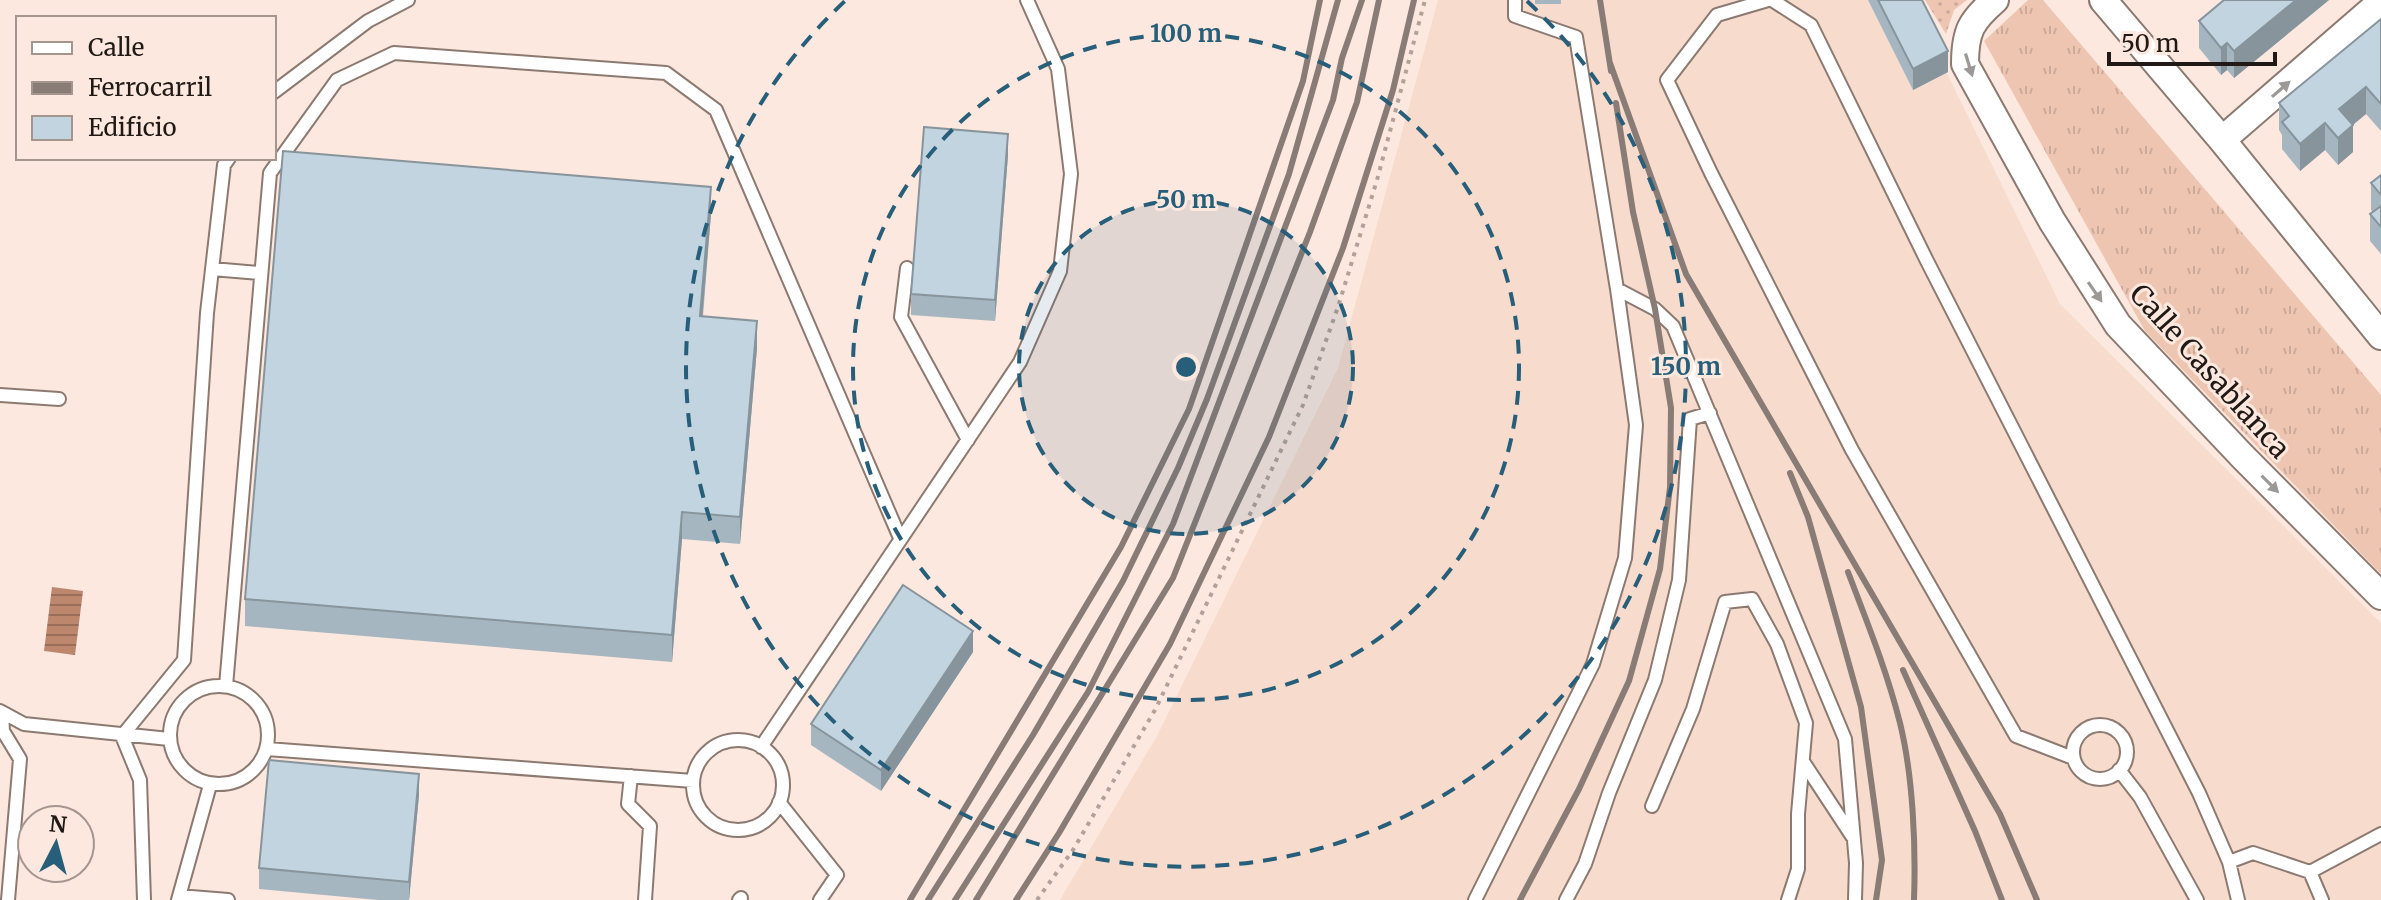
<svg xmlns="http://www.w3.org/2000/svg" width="2381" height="900" font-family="Merriweather,serif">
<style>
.built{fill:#f7dbcd}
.grass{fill:url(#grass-tufts)}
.park{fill:url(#park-dots)}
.water{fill:url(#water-rules)}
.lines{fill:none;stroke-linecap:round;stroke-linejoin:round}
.service-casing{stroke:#8c7a71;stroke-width:16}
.minor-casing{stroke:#8c7a71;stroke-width:30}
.path{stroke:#b1a199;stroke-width:4;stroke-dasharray:4 6;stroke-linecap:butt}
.service{stroke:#fff;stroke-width:12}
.minor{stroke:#fff;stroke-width:26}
.rail{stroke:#897b75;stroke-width:6}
.wall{fill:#a6b6c0}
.shaded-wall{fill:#87949c}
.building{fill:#c1d4df;stroke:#87949c;stroke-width:2}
.oneway{fill:#9b9896}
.ring{fill:none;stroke:#275e79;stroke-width:4;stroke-dasharray:14 10}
.labels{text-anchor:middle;stroke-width:6;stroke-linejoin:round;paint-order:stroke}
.street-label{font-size:28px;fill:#201916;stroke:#fce8de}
.centre{fill:#275e79;stroke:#fce8de;stroke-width:4}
.ring-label{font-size:24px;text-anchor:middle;font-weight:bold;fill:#275e79;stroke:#fce8de;stroke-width:6;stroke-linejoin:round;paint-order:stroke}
</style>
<defs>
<pattern id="grass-tufts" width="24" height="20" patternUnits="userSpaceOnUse" patternTransform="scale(2)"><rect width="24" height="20" fill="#eec5b1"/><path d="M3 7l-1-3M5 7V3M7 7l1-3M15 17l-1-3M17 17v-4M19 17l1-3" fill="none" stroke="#cca998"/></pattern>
<pattern id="park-dots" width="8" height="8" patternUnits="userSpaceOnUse" patternTransform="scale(2)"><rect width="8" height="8" fill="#eec5b1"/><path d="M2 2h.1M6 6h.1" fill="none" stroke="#cca998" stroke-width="1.8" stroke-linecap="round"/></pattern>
<pattern id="water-rules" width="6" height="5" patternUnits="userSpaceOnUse" patternTransform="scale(2)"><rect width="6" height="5" fill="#bd876d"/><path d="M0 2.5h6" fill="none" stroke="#996e59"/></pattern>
</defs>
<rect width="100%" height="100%" fill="#fce8de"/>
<path class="built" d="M1438,0H1911L2060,304L2381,623V900H1060L1157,736L1338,368Z"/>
<path class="grass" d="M2028,0H2043L2381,395V574L2145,331L1984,41Z"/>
<path class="park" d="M1925,0H1967L1954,10L1946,34Z"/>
<path class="water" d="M52,587L83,591L75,655L44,651Z"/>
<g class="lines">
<g class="service-casing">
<path id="service" d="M1768,0L1717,15L1667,80L1711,173L1852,450L2016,736L2073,758
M1772,0L1811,25L1927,261L2199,793L2229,862L2238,900
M274,92L368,21L408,0
M907,268L901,317L968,440
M212,269L260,273
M1617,289L1655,309L1673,326L1845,739L1856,863L1855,900
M0,395L59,399
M170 735a49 49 0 1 1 98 0a49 49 0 1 1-98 0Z
M226,686L270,173L337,80L394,53L666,73L716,110L900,538
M0,711L24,724L169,739
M2,713L3,731L20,759L8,900
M2073 752a27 27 0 1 1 54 0a27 27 0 1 1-54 0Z
M693 785a45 45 0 1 1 90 0a45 45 0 1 1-90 0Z
M761,747L1020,362L1060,271L1071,174L1058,69L1027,0
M267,749L693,781
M1804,763L1852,836
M2119,770L2140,797L2197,900
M631,776L628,804L650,826L645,900
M779,802L837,875L820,900
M1652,806L1693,709L1725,602L1752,599L1777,644L1806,723L1798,814V869L1788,900
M2229,862L2253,853L2310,872L2381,834
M2310,872L2322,900
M179,896L228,900
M144,900L140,780L122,736L184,660L207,313L224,165L229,158
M178,900L210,785
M739,900L741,898
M1475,900L1593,664L1625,558L1636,425L1617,289L1576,37L1515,16V0
M1566,900L1585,864L1609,793L1655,680L1679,580L1690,419L1710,413"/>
</g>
<g class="minor-casing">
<path id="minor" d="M1995,0C1971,21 1965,31 1965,64L2052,221L2118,325L2243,457L2381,596
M2103,0L2222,140L2381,336
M2222,140L2381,2"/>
</g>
<path class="path" d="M1037,900L1073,850L1155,710L1303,405L1338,307L1377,180L1425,0"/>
<use href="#service" class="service"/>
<use href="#minor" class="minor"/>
<path class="rail" d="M1600,0L1611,71
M1610,63L1686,274L2000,814L2037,900
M1790,473L1808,517L1861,707L1882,860L1876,900
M1848,572C1867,622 1887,671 1900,723C1913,776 1916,846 1914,900
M1903,670L1975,831L2002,900
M910,900L1121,547L1189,409L1303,81L1320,0
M928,900L1033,735L1123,581L1178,468L1207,399L1289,174L1338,0
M955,900L1088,692L1173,524L1333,100L1342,58L1362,0
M976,900L1173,578L1310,232L1357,102L1379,0
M1016,900L1059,833L1170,644L1269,437L1343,248L1393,90L1414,0
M1520,900L1579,789L1629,681L1660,569L1670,487L1671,408L1655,309L1633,212L1616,103"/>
</g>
<path class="wall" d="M1535,0H1561V4H1535Z
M1868,0H1922L1948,72L1913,90Z
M2224,0H2329L2234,78L2227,70L2221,75L2199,48V21Z
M2381,19V131L2366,114L2353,125V152L2338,165L2325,150L2300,171L2282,149V135L2279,130V103Z
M1008,155L995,321L911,315V294Z
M2381,175V254L2370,241V214L2373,212L2371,210V183Z
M711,214L703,317L757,348L740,544L682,539L672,662L245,626V599Z
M973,652L881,791L811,745V724Z
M419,795L409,900H378L259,889V868Z"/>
<path class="shaded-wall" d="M2296,0H2329L2234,78V51Z
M2227,43V70L2221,75V48Z
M1948,51V72L1913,90V69Z
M2366,87V114L2339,136V109Z
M2325,123V150L2300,171V144Z
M2353,125V152L2338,165V138Z
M1008,134V155L995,321V300Z
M711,187V214L700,343V316Z
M757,321V348L740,544V517Z
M682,512V539L672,662V635Z
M973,631V652L881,791V770Z
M419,774V795L409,900V882Z"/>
<path class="building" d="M1878,0H1922L1948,51L1913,69Z
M2224,0H2296L2234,51L2227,43L2221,48L2199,21Z
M2381,19V104L2366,87L2339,109L2353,125L2338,138L2325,123L2300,144L2282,122L2289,116L2279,103Z
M924,127L1008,134L995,300L911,294Z
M283,151L711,187L700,316L757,321L740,517L682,512L672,635L245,599Z
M2381,175V195L2371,183Z
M2381,206V227L2370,214Z
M903,585L973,631L881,770L811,724Z
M269,760L419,774L409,882L259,868Z"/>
<defs><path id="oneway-solid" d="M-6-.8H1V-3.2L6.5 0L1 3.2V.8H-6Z" transform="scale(2)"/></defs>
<g class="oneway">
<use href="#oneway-solid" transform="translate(1969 65) rotate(73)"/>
<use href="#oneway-solid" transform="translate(2281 89) rotate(-41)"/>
<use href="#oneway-solid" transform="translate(2095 292) rotate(55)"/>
<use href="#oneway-solid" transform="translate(2270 484) rotate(45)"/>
</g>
<circle cx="1186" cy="367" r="167" fill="#275e79" fill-opacity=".12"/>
<g class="ring">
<circle cx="1186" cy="367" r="167"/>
<circle cx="1186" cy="367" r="333"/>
<path d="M1527 1A500 500 0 1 1 845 1"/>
</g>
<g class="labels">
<g class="street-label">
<text transform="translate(2210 371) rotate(48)" y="10">Calle Casablanca</text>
</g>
</g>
<circle cx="1186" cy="367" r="12" class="centre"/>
<g class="ring-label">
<text x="1186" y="42">100 m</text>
<text x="1186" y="208">50 m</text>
<text x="1686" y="375">150 m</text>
</g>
<rect x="16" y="16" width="260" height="144" fill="#fce8de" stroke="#a4958e" stroke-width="2"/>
<rect x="32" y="42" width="40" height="12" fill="#ffffff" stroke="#a4958e" stroke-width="2"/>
<text x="88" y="56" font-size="24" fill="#201916">Calle</text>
<rect x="32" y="82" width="40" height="12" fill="#897b75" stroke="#a4958e" stroke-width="2"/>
<text x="88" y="96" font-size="24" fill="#201916">Ferrocarril</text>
<rect x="32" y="116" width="40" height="24" fill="#c1d4df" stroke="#a4958e" stroke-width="2"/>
<text x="88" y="136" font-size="24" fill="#201916">Edificio</text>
<g transform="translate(56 844) rotate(6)"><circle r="38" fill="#fce8de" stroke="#a4958e" stroke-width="2"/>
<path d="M0-6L14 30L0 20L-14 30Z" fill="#275e79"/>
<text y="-12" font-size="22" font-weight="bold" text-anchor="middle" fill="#201916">N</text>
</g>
<path d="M2109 52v12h166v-12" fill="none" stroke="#201916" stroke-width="4"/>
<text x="2121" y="52" font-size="24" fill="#201916" stroke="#fce8de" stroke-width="6" paint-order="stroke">50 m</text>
</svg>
